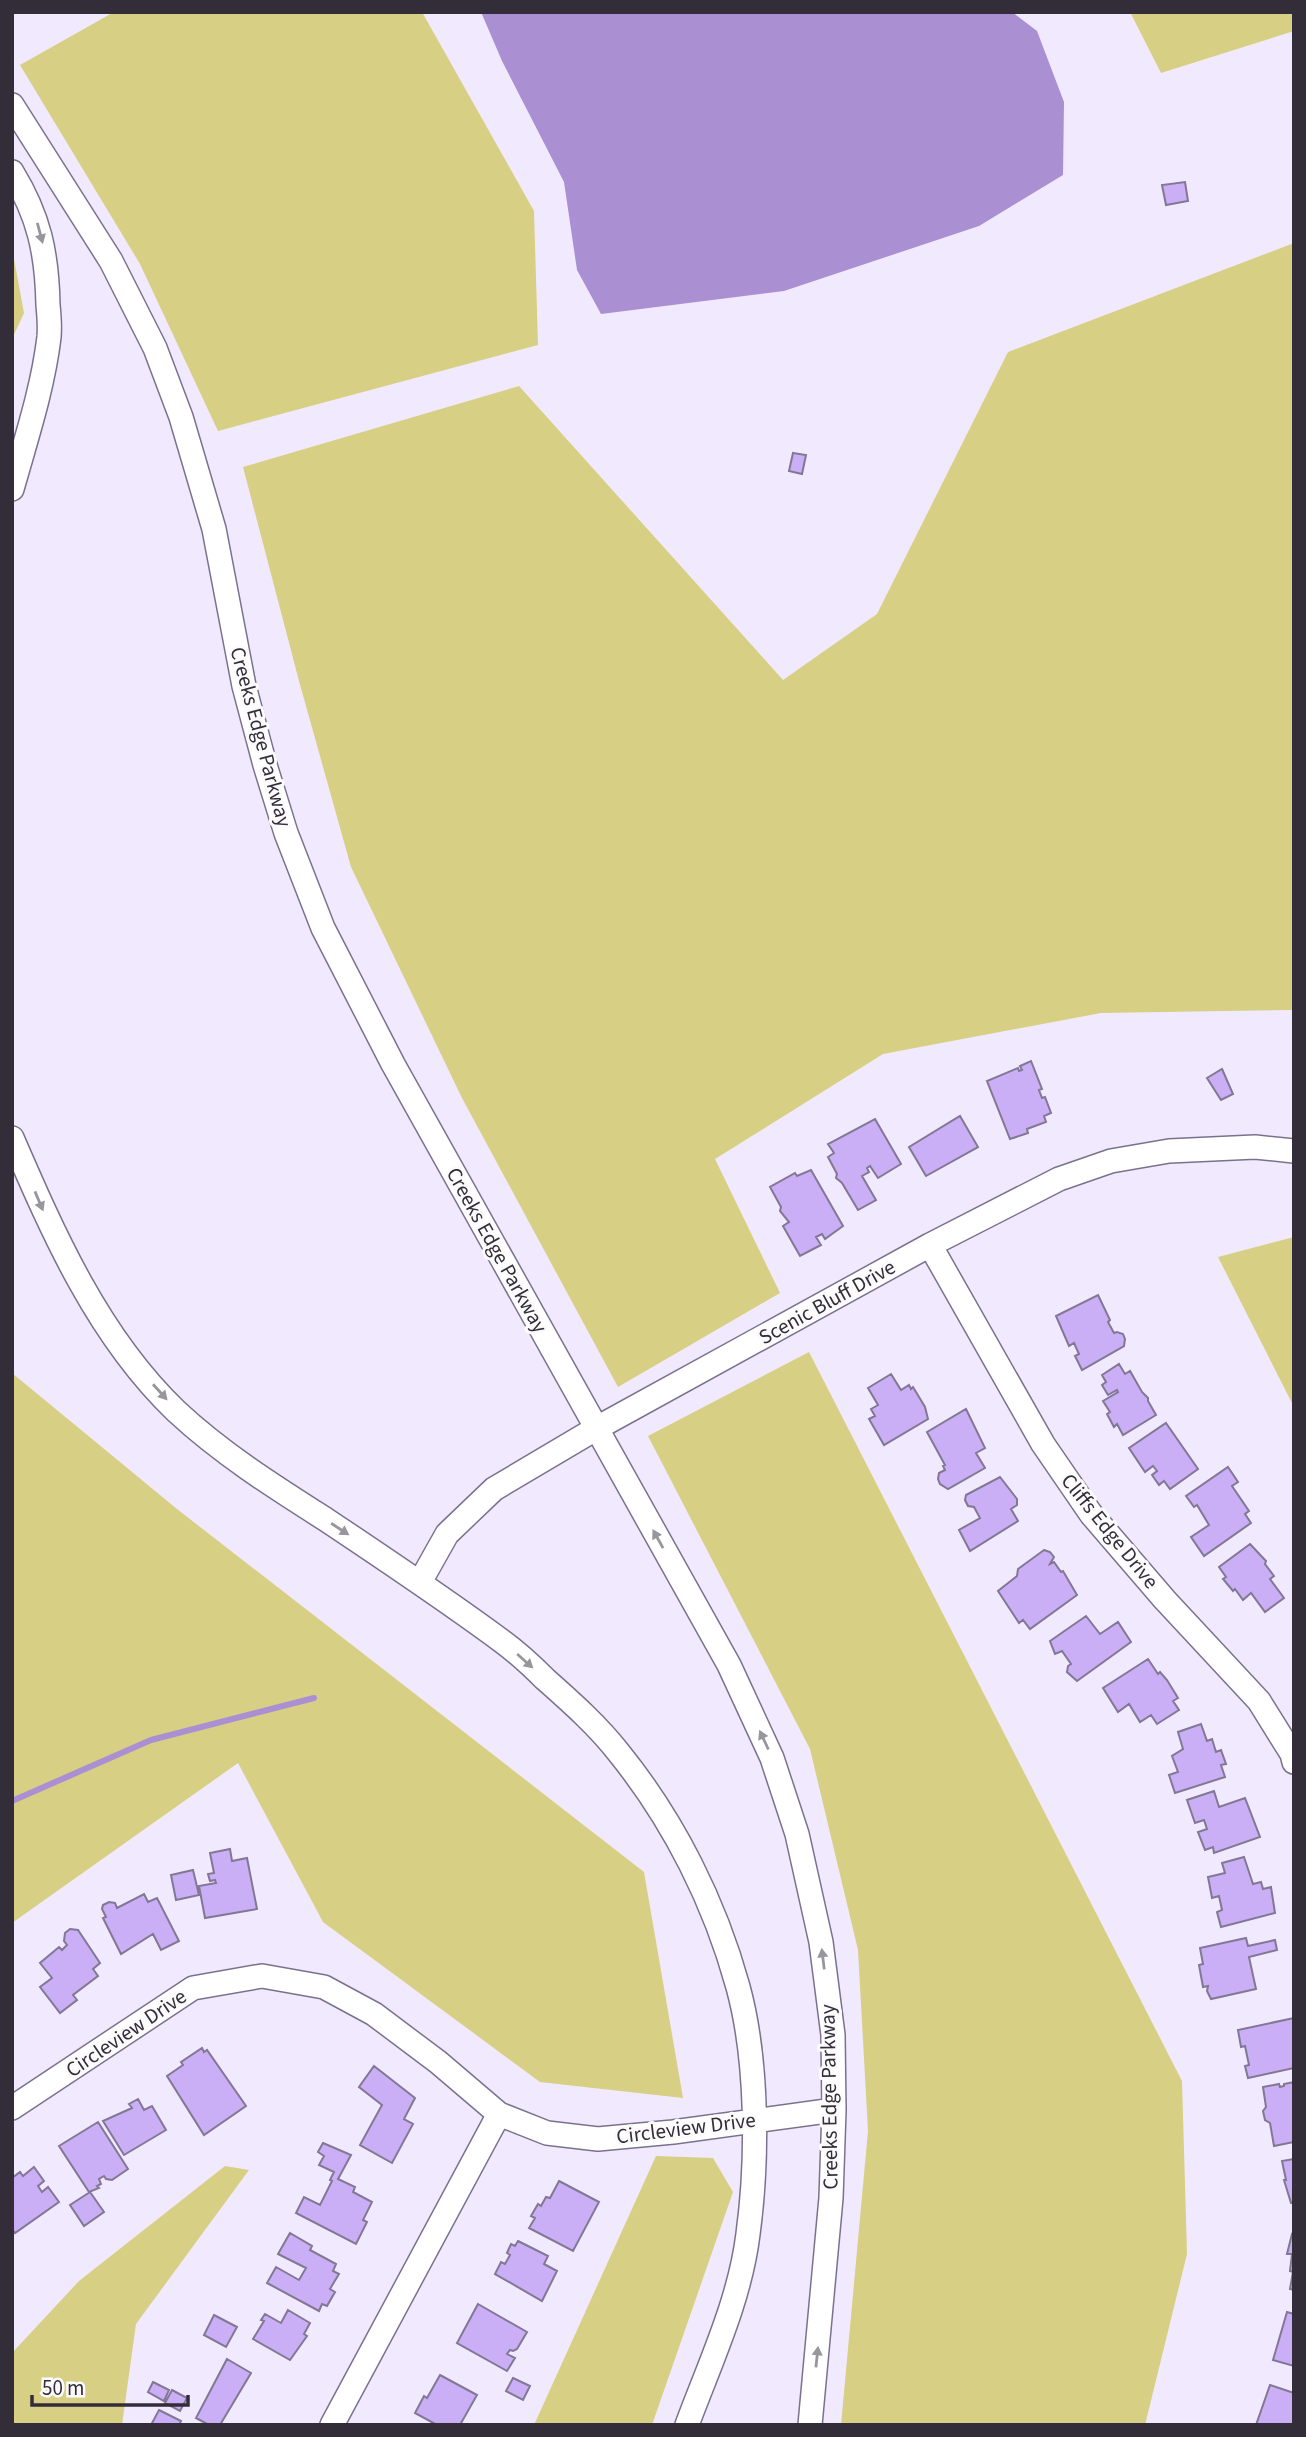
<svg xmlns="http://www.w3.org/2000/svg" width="1306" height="2437" font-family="'Source Sans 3',sans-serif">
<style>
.green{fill:#d7cf83}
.water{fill:#aa8fd3}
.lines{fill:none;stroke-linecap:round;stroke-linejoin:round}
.stream{stroke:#aa8fd3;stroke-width:6}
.building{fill:#caaff6;stroke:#827794;stroke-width:2}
.minor-casing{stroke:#7c718d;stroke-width:26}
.minor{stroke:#fff;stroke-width:23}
.oneway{fill:#98969c}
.labels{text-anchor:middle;stroke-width:6;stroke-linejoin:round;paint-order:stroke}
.street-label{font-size:21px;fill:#322d39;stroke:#fbfbfb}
</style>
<rect width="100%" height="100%" fill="#f1eafe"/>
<path class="green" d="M114,12H422L534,211L538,345L218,431L140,264L20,65Z
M1130,12H1294V31L1161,73Z
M1294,243V1010L1101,1013L883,1054L715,1159L780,1293L618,1387L462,1098L351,867L299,681L243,467L519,386L783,680L877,614L1008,352Z
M12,248L24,313L12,339Z
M1294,1237V1407L1218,1257Z
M809,1352L1182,2081L1187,2254L1145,2425H841L868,2131L858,1950L810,1749L648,1436Z
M12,1373L177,1509L644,1872L683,2098L540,2082L323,1922L238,1763L12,1923Z
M656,2156L713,2158L733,2192L652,2425H534Z
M225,2166L249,2170L136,2324L122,2425H12V2353L79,2281Z"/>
<path class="water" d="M481,12H1012L1037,31L1064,102L1063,175L979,226L784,291L601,314L577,270L564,182L502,61Z"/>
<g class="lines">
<path class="stream" d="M12,1801L151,1740L314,1698"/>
</g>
<path class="building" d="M1185,182L1188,201L1166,205L1162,185Z
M793,453L806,455L802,474L789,471Z
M1031,1061L1042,1089L1039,1090L1042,1098L1045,1097L1051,1113L1044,1116L1046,1122L1027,1129L1028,1133L1010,1139L987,1081L1018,1068L1019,1071L1022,1070L1020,1066Z
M1222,1069L1233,1094L1221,1100L1207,1078Z
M960,1116L978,1147L926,1176L909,1147Z
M875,1119L901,1164L878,1178L870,1166L867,1168L869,1172L862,1176L876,1200L858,1210L842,1183L836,1178L837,1174L828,1157L834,1153L828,1144Z
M811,1170L843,1226L825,1239L822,1234L816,1237L821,1245L800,1256L783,1226L789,1222L780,1211L781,1207L770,1187L795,1173L797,1176Z
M1098,1295L1110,1320L1108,1322L1114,1333L1117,1332L1123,1334L1125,1339L1124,1346L1082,1370L1075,1356L1079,1354L1074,1343L1069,1346L1056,1316Z
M1119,1364L1125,1374L1130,1371L1142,1392L1148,1398V1401L1156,1415L1123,1435L1117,1424L1114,1427L1107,1414L1110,1412L1103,1401L1118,1392L1117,1390L1108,1395L1102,1385L1106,1382L1102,1375Z
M891,1374L901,1390L909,1385L911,1389L913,1387L925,1407L928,1419L884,1445L869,1419L875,1416L871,1409L878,1405L868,1388Z
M966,1409L985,1448L976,1453L985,1468L948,1489L940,1484L938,1479L939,1473L945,1470L943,1466L945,1465L927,1432Z
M1166,1423L1198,1469L1170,1489L1164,1481L1159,1485L1152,1475L1157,1471L1153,1466L1145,1472L1129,1448Z
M1228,1467L1238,1482L1232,1486L1249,1511L1245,1514L1251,1523L1204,1556L1191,1537L1209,1525L1197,1505L1194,1507L1186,1496Z
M1000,1477L1017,1499V1505L1011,1509L1018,1521L970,1551L959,1530L980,1518L974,1507L968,1506L965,1500L966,1495Z
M1250,1544L1266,1561L1265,1564L1274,1576L1270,1579L1284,1598L1265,1612L1251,1593L1243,1600L1235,1589L1233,1591L1223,1579L1226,1577L1219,1567Z
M1044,1550L1050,1552L1054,1557L1050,1564L1054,1562L1061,1572L1063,1571L1077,1595L1030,1629L1023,1620L1019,1623L998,1591L1017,1576L1018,1569Z
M1086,1616L1100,1634L1118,1622L1131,1642L1077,1681L1067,1672L1068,1666L1071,1664L1062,1651L1055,1654L1050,1641Z
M1148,1659L1158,1674L1160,1672L1167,1680L1178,1698L1173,1701L1179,1710L1157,1724L1151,1715L1140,1722L1129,1704L1118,1712L1103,1688Z
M1201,1724L1207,1741L1212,1739L1216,1752L1221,1750L1226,1764L1221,1765L1225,1777L1175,1793L1169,1775L1178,1772L1172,1756L1183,1749L1178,1732Z
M1214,1791L1219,1807L1245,1798L1260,1837L1214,1853L1213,1847L1205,1850L1198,1832L1207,1829L1204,1820L1195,1823L1187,1800Z
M230,1849L232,1861L247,1858L257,1909L205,1918L199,1886L216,1883L215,1880L210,1881L208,1874L214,1873L210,1853Z
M1244,1857L1253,1884L1261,1882L1263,1889L1271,1887L1275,1913L1221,1927L1217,1912L1222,1910L1219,1896L1212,1898L1208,1877L1225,1873L1222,1863Z
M193,1870L199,1895L176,1900L171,1875Z
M144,1894L148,1902L157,1898L179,1941L161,1950L153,1934L121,1954L103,1918L106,1917L102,1909L103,1905L109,1902L115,1903L117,1908Z
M70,1929L78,1930L100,1963L93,1969L98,1976L73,1995L77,2000L60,2013L40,1987L52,1978L40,1963L59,1947L62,1950L67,1945L64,1941L65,1933Z
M1246,1938L1248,1946L1275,1940L1277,1950L1249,1957L1256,1989L1211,1999L1207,1991L1208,1986L1203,1987L1199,1965L1203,1964L1200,1948Z
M1294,2018V2068L1248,2078L1245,2066L1249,2065L1245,2046L1241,2047L1238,2030Z
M202,2048L204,2052L207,2050L246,2106L204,2135L167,2076L183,2065L181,2062Z
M374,2066L415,2098L404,2119L413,2124L392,2163L360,2145L382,2105L359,2087Z
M1294,2082V2142L1274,2146L1270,2123L1265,2120L1263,2111L1266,2107L1263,2087L1279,2084L1280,2087L1284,2086V2084Z
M138,2099L144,2110L152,2106L166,2130L124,2155L103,2121L132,2108L129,2104Z
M98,2122L128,2169L112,2180L106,2179L104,2176L99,2179L101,2184L97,2186L99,2188L89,2192L59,2146Z
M323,2143L351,2155L338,2179L355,2187L353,2192L372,2202L363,2220L367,2222L356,2244L296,2213L304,2197L320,2205L332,2181L330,2180L334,2172L319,2165L324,2156L318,2152Z
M1294,2159V2202L1291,2203L1284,2180H1286L1282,2161Z
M34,2167L44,2181L38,2186L42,2192L48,2187L59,2202L15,2233L12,2229V2178L20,2172L23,2176Z
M559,2181L599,2202L573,2251L529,2228L535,2218L531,2216L538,2204L541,2206L546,2197L550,2198Z
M90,2192L104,2212L84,2226L70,2205Z
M290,2233L312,2246L310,2250L336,2264L333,2271L339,2274L330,2289L335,2292L327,2306L322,2304L319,2311L267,2283L276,2267L299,2280L306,2268L278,2254Z
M1292,2234L1294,2235V2290L1290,2289L1293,2272L1290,2271L1292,2254H1287Z
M518,2241L548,2256L544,2264L557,2271L542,2301L495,2274L501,2262L505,2264L510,2255L507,2253L511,2244L515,2246Z
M478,2304L527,2332L517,2349L513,2351L510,2350L507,2354L515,2358L507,2371L457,2343Z
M288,2310L310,2323L304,2334L307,2336L290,2360L253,2339L264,2321L261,2320L265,2314L281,2323Z
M1287,2312L1294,2314V2366L1273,2360Z
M214,2315L237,2327L226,2347L204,2335Z
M227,2359L251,2373L220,2425H209L196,2418Z
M440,2375L477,2395L460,2425H437L415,2413L424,2396L427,2398Z
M513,2378L530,2386L523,2400L506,2391Z
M153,2382L169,2390L164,2401L148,2392Z
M1270,2385L1294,2393V2425H1256Z
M172,2390L187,2398L180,2411L165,2403Z
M159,2410L181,2421L179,2425H151Z"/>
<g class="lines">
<g class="minor-casing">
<path id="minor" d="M12,105L111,261L155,348L181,417L214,529L244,686L265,765L286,833L323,928L393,1064L729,1665L772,1758L797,1834L821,1942L833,2035L834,2110L831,2198L810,2425
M12,172C39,216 47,253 48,305C49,315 50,326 49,337C43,388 26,439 12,489
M12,1138C54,1235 98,1336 176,1411C221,1453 273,1486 325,1519C385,1559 445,1599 503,1642C518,1653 532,1666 545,1679C571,1702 598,1726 619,1753C674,1821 715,1903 738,1987C758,2060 758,2160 748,2234C740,2300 710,2363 687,2425
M930,1245L1043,1444L1091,1514L1165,1600L1259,1701L1292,1754L1294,1762
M420,1582L447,1534L494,1489L597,1428L930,1245L1059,1179L1111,1161L1169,1151L1255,1147L1294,1151
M12,2108L193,1988L262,1976L324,1987L374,2014L438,2062L499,2114L547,2133L598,2139L673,2132L834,2110
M332,2425L499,2114"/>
</g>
<use href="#minor" class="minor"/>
</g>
<defs><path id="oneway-solid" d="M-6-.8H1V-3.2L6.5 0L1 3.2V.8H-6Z" transform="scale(1.75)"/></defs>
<g class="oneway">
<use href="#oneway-solid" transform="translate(40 233) rotate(75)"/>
<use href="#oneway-solid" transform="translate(39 1201) rotate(67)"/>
<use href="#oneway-solid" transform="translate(160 1392) rotate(48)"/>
<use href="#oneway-solid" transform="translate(340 1529) rotate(33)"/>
<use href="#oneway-solid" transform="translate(658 1539) rotate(-119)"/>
<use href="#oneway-solid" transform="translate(525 1661) rotate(42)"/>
<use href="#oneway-solid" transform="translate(764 1740) rotate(-115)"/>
<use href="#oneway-solid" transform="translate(823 1959) rotate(-97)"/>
<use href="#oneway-solid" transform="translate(817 2357) rotate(-84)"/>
</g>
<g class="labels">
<g class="street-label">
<text transform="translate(261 737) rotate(75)" y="7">Creeks Edge Parkway</text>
<text transform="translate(497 1250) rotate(61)" y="7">Creeks Edge Parkway</text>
<text transform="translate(827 1302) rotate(-29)" y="7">Scenic Bluff Drive</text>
<text transform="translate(1110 1531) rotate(51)" y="7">Cliffs Edge Drive</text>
<text transform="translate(126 2033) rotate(-34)" y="7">Circleview Drive</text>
<text transform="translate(829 2097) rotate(-91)" y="7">Creeks Edge Parkway</text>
<text transform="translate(686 2128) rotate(-7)" y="7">Circleview Drive</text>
</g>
</g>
<rect width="1306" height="2437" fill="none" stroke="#322d39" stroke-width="28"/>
<path d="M32 2395v10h156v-10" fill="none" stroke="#322d39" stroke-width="3.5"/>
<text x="42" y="2395" font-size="21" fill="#322d39" stroke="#fbfbfb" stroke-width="5" paint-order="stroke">50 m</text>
</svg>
